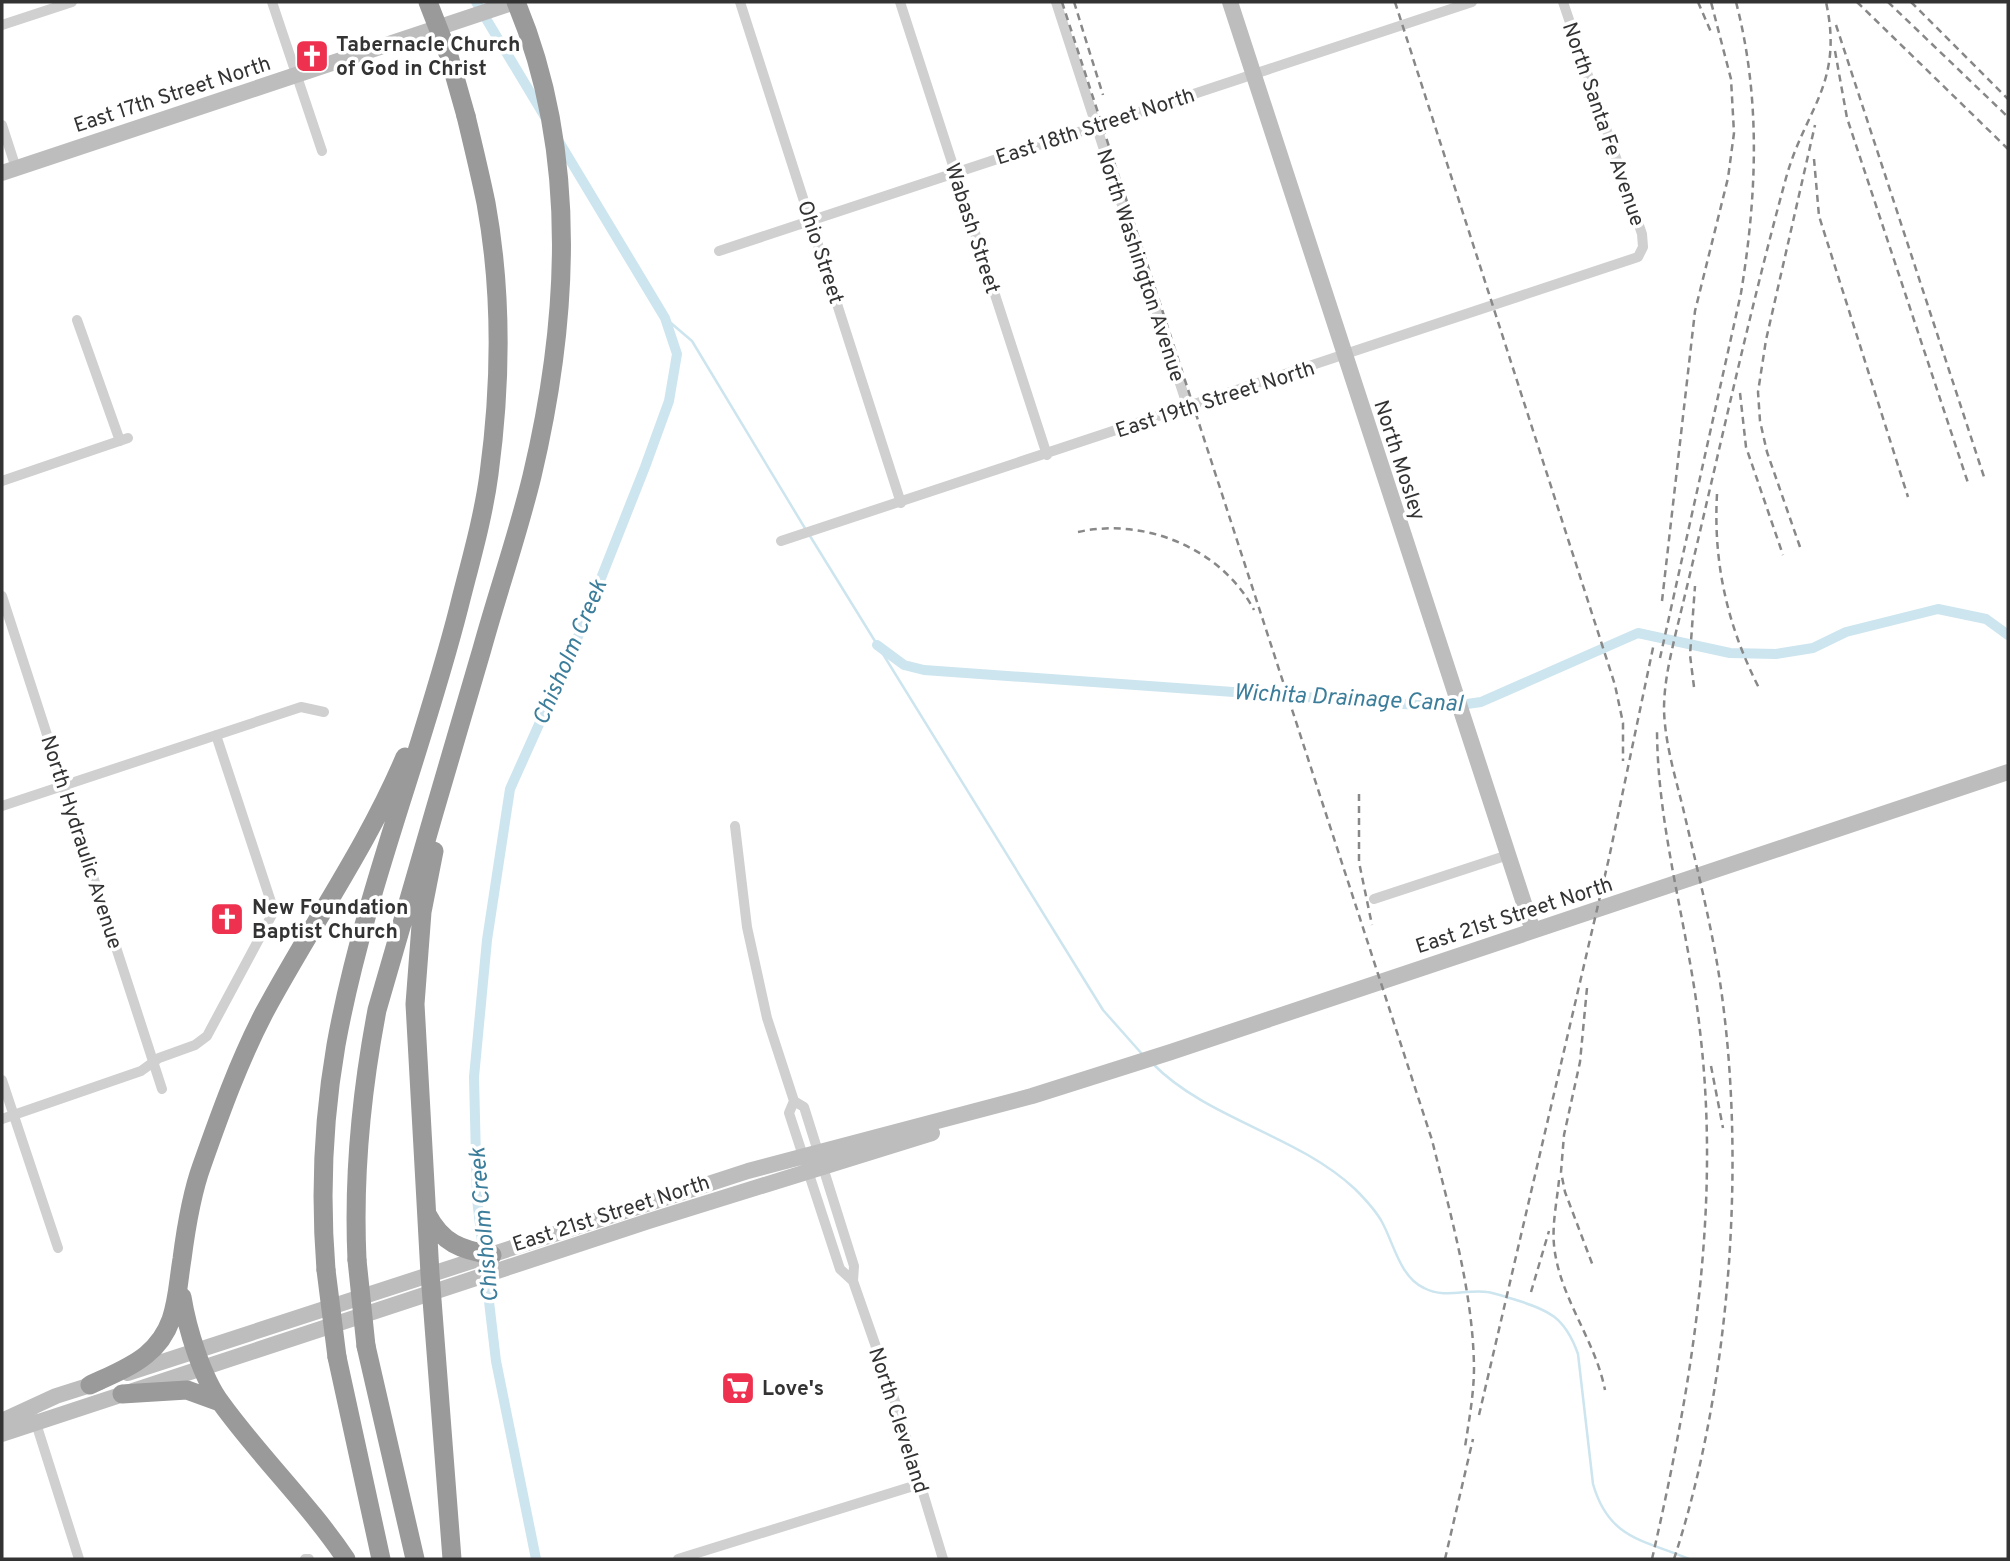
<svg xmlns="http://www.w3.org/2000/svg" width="2010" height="1561" font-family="Overpass,sans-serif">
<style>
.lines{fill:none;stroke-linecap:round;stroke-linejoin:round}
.stream{stroke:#cde5ef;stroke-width:2.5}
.canal{stroke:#cde5ef;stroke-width:10}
.street{stroke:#d0d0d0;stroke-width:10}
.secondary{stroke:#bdbdbd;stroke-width:16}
.highway{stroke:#9a9a9a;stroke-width:19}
.rail{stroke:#888;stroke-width:2.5;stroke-dasharray:7 5;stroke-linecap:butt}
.highway-bridge{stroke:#9a9a9a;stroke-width:19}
.labels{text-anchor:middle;stroke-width:7;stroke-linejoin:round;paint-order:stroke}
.poi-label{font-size:21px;font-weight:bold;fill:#333;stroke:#fff;text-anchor:start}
.street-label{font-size:21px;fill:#333;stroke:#fff}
.water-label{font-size:23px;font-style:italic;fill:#3b7d9a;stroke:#fff}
</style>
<rect width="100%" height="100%" fill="#fff"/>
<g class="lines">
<path class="stream" d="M665,318L692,341L806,530
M810,536L1103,1010L1142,1054
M1152,1063C1208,1120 1296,1134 1355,1189C1364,1198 1376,1211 1382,1222C1394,1244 1400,1277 1424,1288C1445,1299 1466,1289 1487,1292C1496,1293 1505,1297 1513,1299C1549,1310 1565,1317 1578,1354L1593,1484C1609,1540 1645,1540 1689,1559"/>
<path class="canal" d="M476,2L545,117
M877,645L904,665L924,670L1446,707L1481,702L1638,633L1730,653L1776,654L1813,648L1846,632L1938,609L1986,619L2008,635
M536,1559L496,1361L477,1199L474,1077L487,940L510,789L575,644L645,467L669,401L677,354L665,318L558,140"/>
<path class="street" d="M272,2L322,151
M740,2L901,503
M900,2L1047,455
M1056,2L1188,408
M2,25L72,2
M2,125L16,168
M719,251L1472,2
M77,320L120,441
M2,481L128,438
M781,541L1638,257L1643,247L1642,234L1563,2
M2,596L162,1089
M2,806L301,707L324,712
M735,826L747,927L767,1018L794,1101L789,1113L840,1269L853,1281L897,1407L943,1559
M1374,899L1508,855
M2,1080L58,1248
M794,1101L804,1107L854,1266L853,1281
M2,1119L141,1071L159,1058L195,1045L207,1036L274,911L216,735
M34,1417L79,1559
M305,1559H309
M678,1559L920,1484"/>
<path class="secondary" d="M1230,2L1533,931
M2,173L515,2
M128,1373L748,1171L1032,1096L1171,1052L2008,772
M2,1421L56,1396L100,1382
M2,1434L649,1221L932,1133"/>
<path class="highway" d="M434,851L422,912L415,1004L430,1274L452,1559
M427,1214C442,1243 461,1250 492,1255
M357,1260C353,1174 361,1094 377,1010C411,890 447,769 482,649C498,591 518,534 532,476C569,320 579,152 516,2
M326,1270C320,1195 323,1120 336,1045C363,896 422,753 459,607C470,563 483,519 489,474C501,385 502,291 486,203C480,174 473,145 466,116
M182,1297C187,1328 202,1378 221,1403C260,1457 309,1504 346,1559
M366,1346L415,1559
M337,1357L381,1559
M90,1385C109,1376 130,1368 146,1355C178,1329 176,1295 182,1259C186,1228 191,1195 202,1165C220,1114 239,1061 264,1013C310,927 367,847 405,757
M122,1394L187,1390L220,1402"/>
<path class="rail" d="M1062,2L1432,1140C1450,1213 1473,1291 1474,1367C1474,1394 1469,1420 1465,1447
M1074,2L1103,95
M1395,2L1615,685L1623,723V761
M1698,2L1711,32
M1857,2L2008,149
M1888,2L2008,117
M1911,2L2008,99
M1836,25L1985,480
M1835,51L1847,118L1969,486
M1814,159L1819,216L1908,497
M1740,393L1746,447L1783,555
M1717,494C1713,564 1728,628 1760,690
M1078,532C1145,517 1222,549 1254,610
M1800,547L1767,452L1760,421L1758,392L1766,340L1815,125
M1662,601L1695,311L1728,178L1734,133L1731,79L1711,2
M1660,658L1741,293C1757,195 1761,98 1736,2
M1694,687L1690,655L1695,586
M1359,794V862L1372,925
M1587,988L1580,1062L1564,1135L1561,1172L1565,1192L1593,1266
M1711,1066L1723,1128
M1559,1180C1557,1201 1552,1224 1554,1245C1559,1297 1595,1339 1605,1390
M1531,1292L1549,1231
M1479,1415L1609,858L1654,643
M1445,1559L1473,1439
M1652,1559C1692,1385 1721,1210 1700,1031C1689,929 1657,830 1657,728
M1674,1559C1732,1383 1748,1146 1717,963C1708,911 1695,860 1683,808C1675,776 1665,743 1664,710C1664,683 1670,658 1676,632C1713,481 1745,328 1786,178C1805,109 1844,84 1826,2"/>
<path class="highway-bridge" d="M428,2L449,56L466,116
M357,1260L366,1346
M326,1270L337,1357"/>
</g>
<defs>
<g id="church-square" transform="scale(1.75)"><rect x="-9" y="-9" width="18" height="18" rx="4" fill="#ed314f" stroke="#fff"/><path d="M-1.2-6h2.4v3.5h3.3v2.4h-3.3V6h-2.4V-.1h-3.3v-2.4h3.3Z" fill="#fff"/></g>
<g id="supermarket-square" transform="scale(1.75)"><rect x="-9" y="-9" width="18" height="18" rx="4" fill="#ed314f" stroke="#fff"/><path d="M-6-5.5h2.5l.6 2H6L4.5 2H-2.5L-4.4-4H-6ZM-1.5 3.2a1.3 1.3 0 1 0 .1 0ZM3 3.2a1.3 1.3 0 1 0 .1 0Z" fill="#fff"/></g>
</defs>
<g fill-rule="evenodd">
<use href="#church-square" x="312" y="56"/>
<use href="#church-square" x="227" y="919"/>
<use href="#supermarket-square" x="738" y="1388"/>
</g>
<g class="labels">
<g class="poi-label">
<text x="336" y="51">Tabernacle Church<tspan x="336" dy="24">of God in Christ</tspan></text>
<text x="252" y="914">New Foundation<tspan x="252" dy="24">Baptist Church</tspan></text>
<text x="762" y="1395">Love's</text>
</g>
<g class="street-label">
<text transform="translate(172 94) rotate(-18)" y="7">East 17th Street North</text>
<text transform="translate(1604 124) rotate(71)" y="7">North Santa Fe Avenue</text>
<text transform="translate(1095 126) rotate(-18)" y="7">East 18th Street North</text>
<text transform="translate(973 228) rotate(72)" y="7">Wabash Street</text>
<text transform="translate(821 252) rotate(72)" y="7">Ohio Street</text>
<text transform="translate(1141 265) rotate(72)" y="7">North Washington Avenue</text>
<text transform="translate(1215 399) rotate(-18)" y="7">East 19th Street North</text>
<text transform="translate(1400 460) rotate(72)" y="7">North Mosley</text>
<text transform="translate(82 842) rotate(72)" y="7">North Hydraulic Avenue</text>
<text transform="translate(1514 915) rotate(-18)" y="7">East 21st Street North</text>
<text transform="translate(611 1213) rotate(-18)" y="7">East 21st Street North</text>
<text transform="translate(899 1420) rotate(72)" y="7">North Cleveland</text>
</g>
<g class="water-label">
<text transform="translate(569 652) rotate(-67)" y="8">Chisholm Creek</text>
<text transform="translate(1348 697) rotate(3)" y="8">Wichita Drainage Canal</text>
<text transform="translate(483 1225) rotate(-95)" y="8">Chisholm Creek</text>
</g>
</g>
<rect width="2010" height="1561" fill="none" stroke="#333333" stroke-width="7"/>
</svg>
